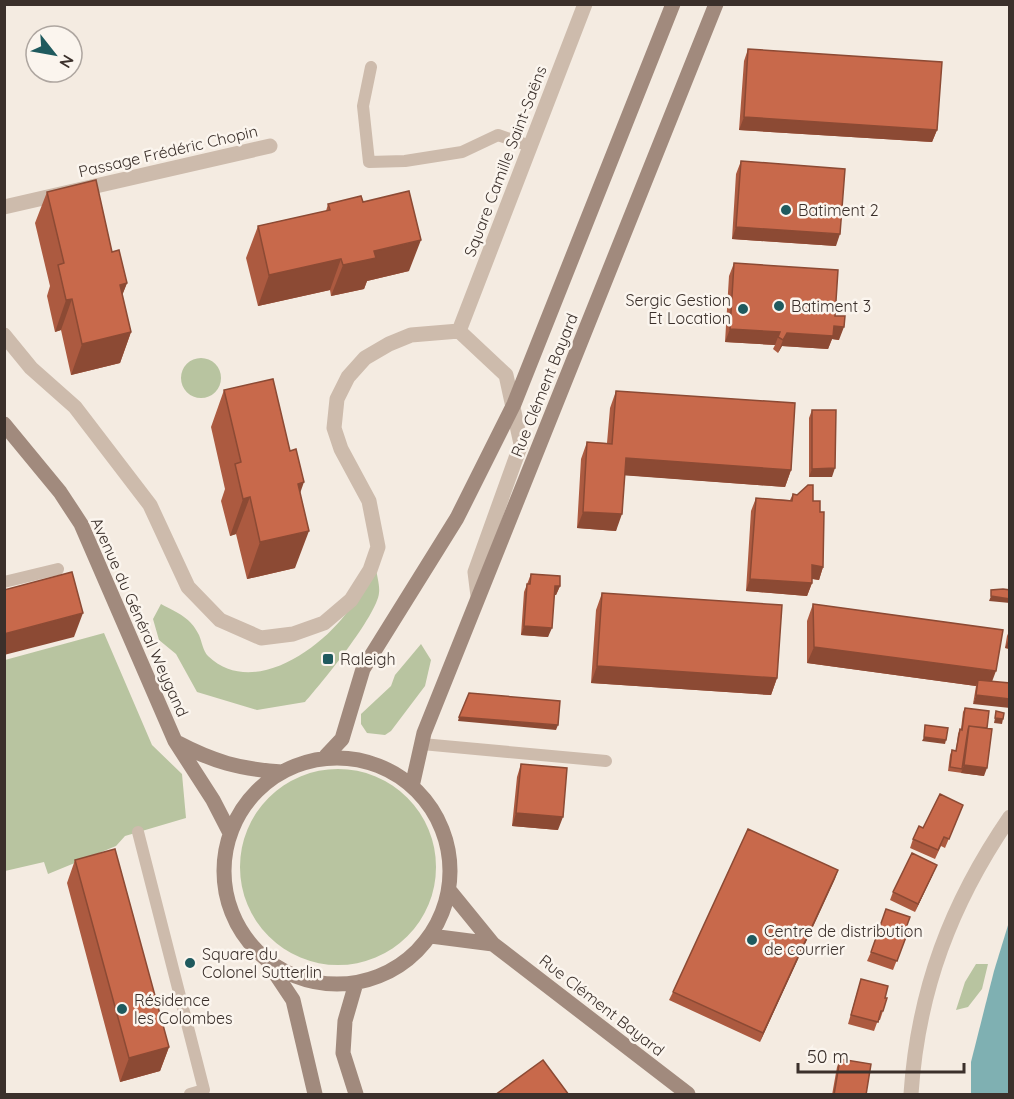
<svg xmlns="http://www.w3.org/2000/svg" width="1014" height="1099" font-family="Quicksand,sans-serif">
<style>
.green{fill:#b8c4a0}
.water{fill:#7fb0b2}
.lines{fill:none;stroke-linecap:round;stroke-linejoin:round}
.lane{stroke:#cdbbac;stroke-width:12}
.street{stroke:#cdbbac;stroke-width:15}
.secondary{stroke:#a18a7d;stroke-width:15}
.wall{fill:#ac5a40}
.shaded-wall{fill:#8c4a34}
.building{fill:#c8694b;stroke:#8c4a34;stroke-width:1.5}
.poi-dot{fill:#1f5a5e;stroke:#fbf5ee;stroke-width:2}
.labels{text-anchor:middle;stroke-width:5;stroke-linejoin:round;paint-order:stroke}
.street-label{font-size:16px;fill:#3b302b;stroke:#fbf5ee}
.poi-label{font-size:16px;fill:#3b302b;stroke:#fbf5ee;text-anchor:start}
</style>
<rect width="100%" height="100%" fill="#f4ebe1"/>
<path class="green" d="M181 378a20 20 0 1 1 40 0a20 20 0 1 1-40 0Z
M376,569C377,576 380,586 379,593C377,615 322,683 305,702L257,710L197,692L176,654L159,640L153,619L161,604C178,613 191,618 199,635C202,642 203,651 208,656C251,697 316,652 345,615C356,600 365,584 376,569Z
M104,633L152,745L182,774L186,818L125,836L116,846L48,874L44,862L5,871V660Z
M421,644L431,660L425,686L391,731L385,735L367,733L361,724V714L391,686L395,675Z
M240 867a98 98 0 1 1 196 0a98 98 0 1 1-196 0Z
M976,964H988L982,989L968,1007L956,1010L965,982Z"/>
<path class="water" d="M1009,922V1094H971V1062L994,971Z"/>
<g class="lines">
<path class="lane" d="M371,67L363,106L369,162L405,161L462,152L498,135L530,146
M4,582L58,569
M422,744L606,761
M138,832L204,1090L190,1094"/>
<path class="street" d="M4,207L270,146
M459,331L585,4
M4,335L31,368L75,407L150,505L188,587L220,620L261,638L293,634L324,623L351,600L370,570L378,547L369,501L341,449L334,428L337,399L348,377L365,358L389,344L411,335L459,331L506,375L521,444L475,572L478,596
M911,1094C918,990 951,903 1010,817"/>
<path class="secondary" d="M4,424L60,492L81,524L175,741L213,800L230,833
M176,742C214,762 239,769 282,772
M326,756L342,739L363,669L457,518L514,404L673,4
M224 871a113 113 0 1 1 226 0a113 113 0 1 1-226 0Z
M413,782L424,733L716,4
M449,890L493,944L688,1094
M431,936L493,944
M269,964L293,1000L315,1094
M356,1094L343,1053L345,1021L356,983"/>
</g>
<path class="wall" d="M748,49L937,130L932,142L739,130L744,61Z
M741,161L836,246L732,239L736,174Z
M47,192L112,252L127,283L122,295L131,332L120,363L71,375L61,330L55,332L47,296L50,286L35,223Z
M328,204L409,271L367,281L364,289L331,296L330,290L258,306L246,258L258,226L326,211Z
M734,263L835,316L839,340L832,339L828,349L782,346L778,353L773,349L775,345L725,342L729,276Z
M224,390L300,494L295,568L247,579L236,534L230,536L221,501L225,489L211,427Z
M616,391L791,470L785,487L625,475L616,531L577,528L581,459L587,442L607,443L610,408Z
M812,410L832,477H809V418Z
M793,494L813,501L820,512L823,567L819,580L812,579V583L807,596L746,591L751,511L756,498L790,500Z
M531,574L560,586L556,595H554L548,637L521,635L524,592Z
M602,593L777,678L771,695L591,683L596,610Z
M813,604L1003,630L973,704L976,686L807,663V621Z
M1010,629V649L1005,648L1007,636Z
M965,708L987,728L984,776L948,771L950,755L952,750L956,751L958,734L960,729H961L963,712Z
M521,764L558,830L512,826L517,777Z
M963,805L945,848L941,846L935,859L910,848L913,839L923,828Z
M75,860L169,1047L160,1071L120,1082L67,883Z
M838,870L760,1042L669,1000L673,992Z
M933,874L915,912L890,900L893,892Z
M906,928L909,929L893,970L867,961L871,952Z
M861,979L885,998L883,1011L880,1020H878L874,1031L848,1024Z
M840,1059L866,1095H832L837,1067Z"/>
<path class="shaded-wall" d="M744,117L937,130L932,142L739,130Z
M736,227L840,234L836,246L732,239Z
M421,240L409,271L367,281L364,289L331,296L343,265L374,251Z
M341,259L330,290L258,306L269,275Z
M127,283L115,314L120,285Z
M72,299L61,330L55,332L66,300Z
M834,326L844,327L839,340L832,339L828,349L782,346L778,353L783,340L787,333Z
M730,329L780,332L775,345L725,342Z
M131,332L120,363L71,375L82,344Z
M626,458L791,470L785,487L620,475Z
M835,468L832,477H809L812,469Z
M304,482L291,519L298,484Z
M250,497L236,534L230,536L243,499Z
M583,512L622,514L616,531L577,528Z
M309,531L295,568L247,579L260,542Z
M812,565L823,567L819,580L808,578Z
M750,579L812,583L807,596L746,591Z
M555,586H560L556,595H551Z
M991,596L1010,599V603L989,601Z
M83,613L74,637L4,655V634Z
M524,626L552,628L548,637L521,635Z
M1009,639L1010,640V649L1005,648Z
M814,647L996,671L990,687L978,680L976,686L807,663Z
M597,666L777,678L771,695L591,683Z
M976,695L1010,699V708L973,704Z
M459,717L558,725L556,730L458,721Z
M995,718L1003,719L1002,724L994,723Z
M924,737L946,740L945,744L922,741Z
M964,765L987,768L984,776L961,773Z
M516,813L563,817L558,830L512,826Z
M937,865L933,874L915,912L918,904Z
M838,870L835,879L760,1042L763,1033Z
M169,1047L160,1071L120,1082L129,1058Z"/>
<path class="building" d="M748,49L942,62L937,130L744,117Z
M741,161L845,169L840,234L736,227Z
M96,180L112,252L119,250L127,283L120,285L131,332L82,344L72,299L66,300L58,265L64,263L47,192Z
M409,191L421,240L374,251L376,258L343,265L341,259L269,275L258,226L330,210L328,204L361,196L363,202Z
M734,263L838,270L835,316H845L844,327L834,326L833,336L787,333L783,340L778,337L780,332L730,329Z
M273,379L290,451L296,449L304,482L298,484L309,531L260,542L250,497L243,499L235,464L241,462L224,390Z
M616,391L795,403L791,470L626,458L622,514L583,512L587,442L612,444Z
M812,410H836L835,468L812,469Z
M808,485H813V501H820V512H824L823,567L812,565V583L750,579L756,498L792,501L793,494L797,495Z
M72,572L83,613L4,634V590Z
M531,574L560,576V586H555L552,628L524,626L527,584H530Z
M1003,589L1010,590V599L991,596V590Z
M602,593L782,605L777,678L597,666Z
M813,604L1003,630L996,671L814,647Z
M978,680L1010,683V699L976,695Z
M469,693L560,701L558,725L459,717Z
M965,708L989,711L987,728L969,726L968,730L962,769L950,767L952,750L956,751L960,729L962,730Z
M996,711L1004,713L1003,719L995,718Z
M925,725L948,728L946,740L924,737Z
M969,726L992,729L987,768L964,765Z
M521,764L567,768L563,817L516,813Z
M940,794L963,805L949,839L944,837L938,850L913,839L919,826L923,828Z
M748,829L838,870L763,1033L673,992Z
M115,849L169,1047L129,1058L75,860Z
M912,853L937,865L918,904L893,892Z
M886,909L910,917L906,928L909,929L897,961L871,952Z
M861,979L888,986L885,998H887L883,1011H881L878,1022L851,1015Z
M840,1059L871,1064L866,1095H834Z
M543,1060L569,1095H495Z"/>
<g class="poi-dot">
<circle cx="786" cy="210" r="6"/>
<circle cx="779" cy="306" r="6"/>
<circle cx="743" cy="309" r="6"/>
<rect x="322" y="653" width="12" height="12" rx="3"/>
<circle cx="752" cy="940" r="6"/>
<circle cx="190" cy="963" r="6"/>
<circle cx="122" cy="1009" r="6"/>
</g>
<g class="labels">
<g class="street-label">
<text transform="translate(168 151) rotate(-13)" y="6">Passage Frédéric Chopin</text>
<text transform="translate(505 161) rotate(-69)" y="6">Square Camille Saint-Saëns</text>
<text transform="translate(544 385) rotate(-68)" y="6">Rue Clément Bayard</text>
<text transform="translate(140 617) rotate(66)" y="6">Avenue du Général Weygand</text>
<text transform="translate(602 1005) rotate(38)" y="6">Rue Clément Bayard</text>
</g>
<g class="poi-label">
<text x="798" y="216">Batiment 2</text>
<text x="731" y="306" text-anchor="end">Sergic Gestion<tspan x="731" dy="18">Et Location</tspan></text>
<text x="791" y="312">Batiment 3</text>
<text x="340" y="665">Raleigh</text>
<text x="764" y="937">Centre de distribution<tspan x="764" dy="18">de courrier</tspan></text>
<text x="202" y="960">Square du<tspan x="202" dy="18">Colonel Sutterlin</tspan></text>
<text x="134" y="1006">Résidence<tspan x="134" dy="18">les Colombes</tspan></text>
</g>
</g>
<rect width="1014" height="1099" fill="none" stroke="#3b302b" stroke-width="12"/>
<g transform="translate(54 54) rotate(121)"><circle r="28" fill="#fbf5ee" stroke="#aea6a0" stroke-width="1.5"/>
<path d="M0-4.5L10 22L0 15L-10 22Z" fill="#1f5a5e"/>
<text y="-9" font-size="16" font-weight="bold" text-anchor="middle" fill="#3b302b">N</text>
</g>
<path d="M798 1063v9h166v-9" fill="none" stroke="#3b302b" stroke-width="3"/>
<text x="807" y="1063" font-size="18" fill="#3b302b" stroke="#fbf5ee" stroke-width="4.5" paint-order="stroke">50 m</text>
</svg>
